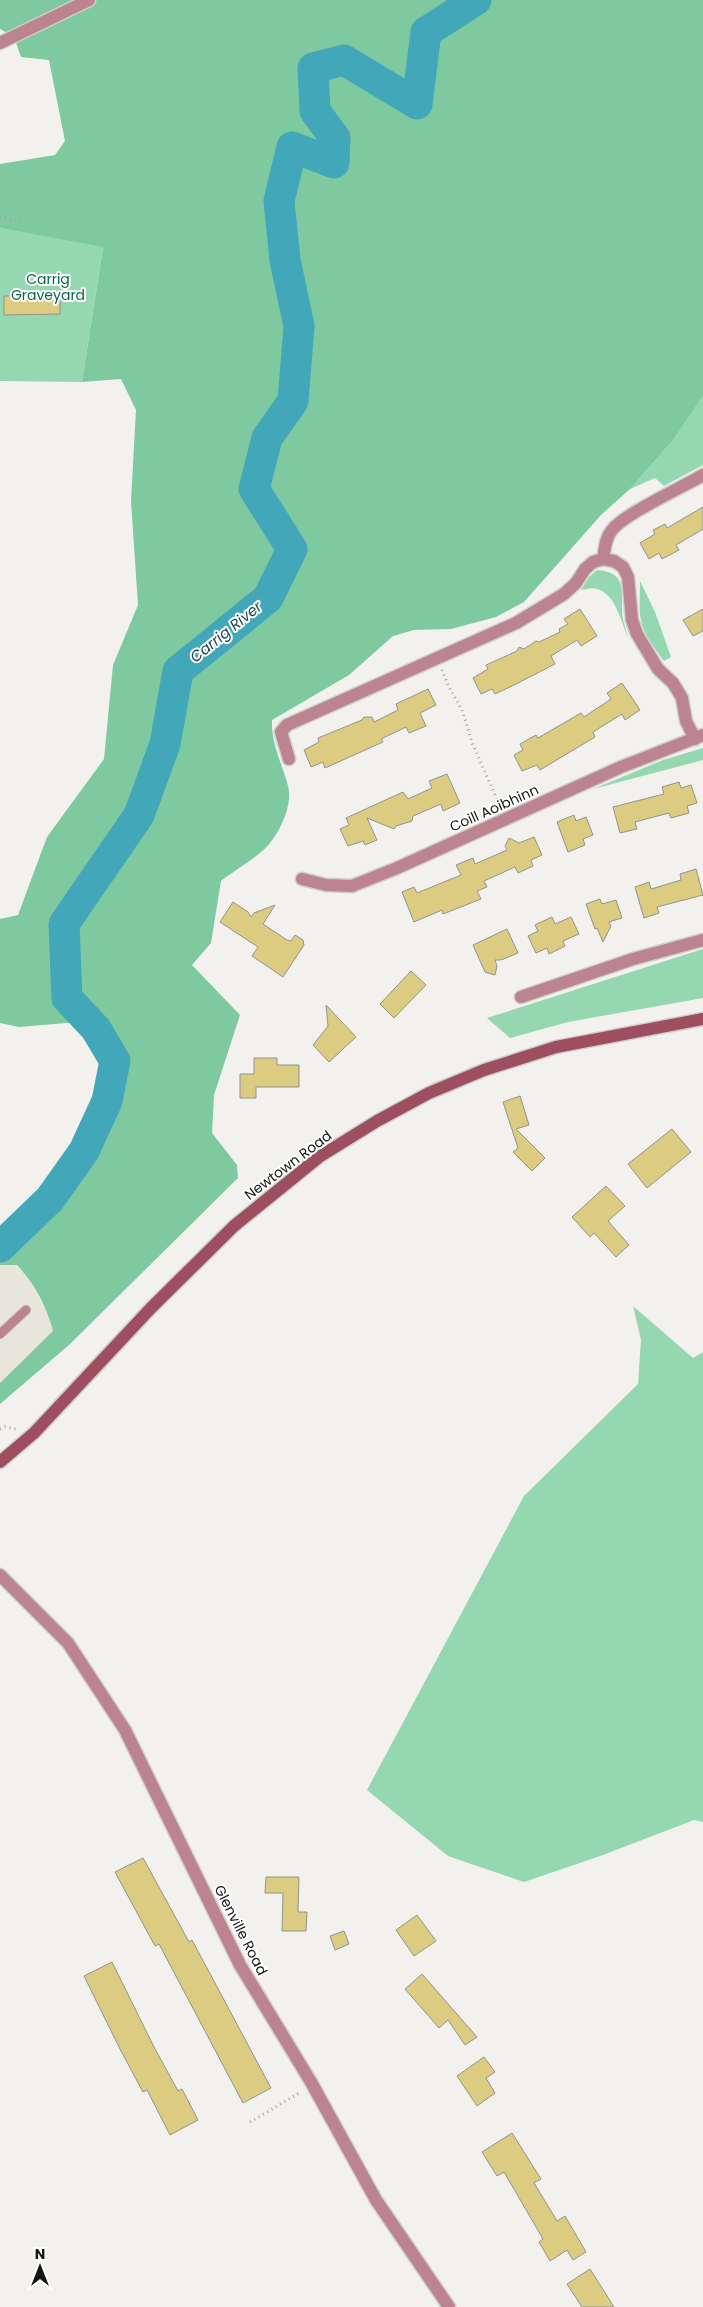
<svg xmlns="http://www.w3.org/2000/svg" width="703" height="2307" font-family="Poppins,sans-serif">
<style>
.built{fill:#e8e6db}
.green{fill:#95d7b1}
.forest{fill:#7fc9a0}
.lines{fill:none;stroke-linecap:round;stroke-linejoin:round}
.river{stroke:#43a7ba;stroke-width:31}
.building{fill:#dccc82;stroke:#93928f}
.service-casing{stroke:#cececb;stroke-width:11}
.minor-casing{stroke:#cececb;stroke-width:15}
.tertiary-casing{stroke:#cececb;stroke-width:15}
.secondary-casing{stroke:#cececb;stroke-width:15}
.path{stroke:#a3a3a0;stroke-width:3;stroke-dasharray:1 4;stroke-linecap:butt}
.service{stroke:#bc848e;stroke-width:9}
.minor{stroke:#bc848e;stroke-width:12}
.tertiary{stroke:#bc848e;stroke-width:12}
.secondary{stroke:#9d4e5f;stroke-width:12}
.labels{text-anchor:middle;stroke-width:4;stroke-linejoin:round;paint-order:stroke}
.park-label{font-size:14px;fill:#0a6640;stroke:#fff}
.street-label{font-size:14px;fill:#141413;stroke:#fff}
.water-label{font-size:15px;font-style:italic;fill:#1c4951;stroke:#fff}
</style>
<rect width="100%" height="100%" fill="#f2f1ee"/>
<path class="built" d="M0,1265H17L25,1274L49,1314L53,1331L0,1383Z"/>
<path class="green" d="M0,228L103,246L82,382L0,381Z
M703,396V465L664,486L655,478L630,489L674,439Z
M597,570C625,572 622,588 622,610C622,619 626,629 628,638C622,623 615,593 597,589C592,587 586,589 581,590L589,577Z
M640,581L655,612L671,657L664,661C638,626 639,624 640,581Z
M703,748V760L593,789L663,760Z
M703,949V998L568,1022L510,1038L487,1018Z
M633,1306L693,1358L703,1352V1822L694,1820L603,1855L524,1882L448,1856L367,1790L524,1496L638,1384L641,1340Z"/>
<path class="forest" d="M0,0H703V396L674,439L630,489L601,515L524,602L496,617L451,629L414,630L393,636L349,675L272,720C271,744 282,763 288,786C293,804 281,829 270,843C261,855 234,871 221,881L211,943L192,965L240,1015L214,1095L212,1133L237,1165L238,1178L69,1345L0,1404V1383L53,1331C47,1307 34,1283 17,1265H0V1248C15,1232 32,1218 47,1202C80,1165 106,1110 115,1061L89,1021L19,1027L0,1023V919L18,915L47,837L104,759L113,665L138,605L131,501L136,410L121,379L82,382L103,247L0,228V164L55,155L65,141L49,60L21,57L14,37L0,29Z"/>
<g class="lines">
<path class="river" d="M0,1247L50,1199L84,1151L107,1101L115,1061L96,1029L67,998L64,924L139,815L165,744L178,671L268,598L292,549L254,489L267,438L293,401L299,326L285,260L279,201L292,147L334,163L335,138L315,111L313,68L344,60L417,104L426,32L476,0"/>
</g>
<path class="building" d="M4,296H60V314L4,315Z
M703,507V529L676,545L679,550L662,559L659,553L649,559L640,543L655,534L653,530L665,524L667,528Z
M580,609L597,636L581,646L577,640L551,656L555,664L512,686L495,694L492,689L481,694L473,678L488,669L486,665L517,651L519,647L524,649L536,641L539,642L560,632L559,629L568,624L564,619Z
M703,609V631L693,636L683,620Z
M622,683L640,710L625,720L622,714L593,732L595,737L540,770L537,765L522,771L514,755L523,750L520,744L536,735L538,738L581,713L584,717L611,699L607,693Z
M428,689L436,705L420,713L426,726L409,733L406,727L381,739L383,742L325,768L323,762L311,767L304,750L319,742L318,738L362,720L364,717H372L374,722L398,710L396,704Z
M447,774L460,803L443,811L441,804L413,816L412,821L396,826L394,829L367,818L377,840L365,845L363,841L348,846L340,829L349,825L346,818L403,792L408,799L432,788L429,781Z
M679,782L681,788L691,785L697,803L687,806L689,813L671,818L669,813L635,822L637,829L620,833L613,807L664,794L662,787Z
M574,815L576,821L586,817L593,835L583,839L585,845L568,852L557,822Z
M534,837L542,855L531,860L533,866L518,873L515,867L484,881L487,887L477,891L481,899L443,914L442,910L414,922L402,892L414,887L417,893L461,875L456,865L473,858L475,864L507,850L505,846L509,838L519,843Z
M696,869L703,895L657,907L659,913L644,918L635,887L649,882L651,889L681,880L680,874Z
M600,899L602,904L616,900L622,918L609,922L611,926L603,942L597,928L595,929L586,904Z
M233,902L248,912L251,917L254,913L275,905L263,924L287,940L291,941L295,935L303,940L304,945L283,977L252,956L258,947L220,922Z
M552,917L555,924L571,917L579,934L563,941L565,946L549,954L547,948L536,953L528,936L538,931L535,925Z
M507,929L518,953L501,960H495L497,966L495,975L485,972L473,945Z
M411,971L426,985L394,1018L380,1004Z
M326,1005L356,1037L329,1062L313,1045L328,1026Z
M254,1058H277V1065H299V1087H256V1098H240V1074H254Z
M520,1096L529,1125L516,1129L545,1158L532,1171L513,1152L518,1148L503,1102Z
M672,1129L691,1152L647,1188L628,1164Z
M606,1186L625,1206L608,1221L629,1245L616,1257L594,1233L590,1237L572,1217Z
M143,1858L189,1942L192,1940L271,2088L243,2103L159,1944L155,1946L115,1872Z
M266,1877H299L298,1912H307L306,1931H282L283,1893H265Z
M417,1915L436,1941L414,1956L396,1930Z
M344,1931L349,1944L335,1950L330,1936Z
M112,1962L154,2047L178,2091L182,2089L198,2120L170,2135L147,2090L143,2092L120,2049L84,1976Z
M422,1974L456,2013L477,2037L465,2045L448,2020L439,2028L405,1989Z
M484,2057L495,2072L486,2078L495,2093L477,2106L457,2076Z
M512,2133L541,2179L534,2183L557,2221L565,2216L586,2252L573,2260L567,2250L550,2261L539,2242L543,2239L504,2172L497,2176L482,2152Z
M590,2269L614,2307H582L567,2284Z"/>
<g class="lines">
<g class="service-casing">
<path id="service" d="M0,1334L26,1310"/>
</g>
<g class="minor-casing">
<path id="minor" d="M0,43L89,0
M603,559C605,549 605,538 612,530C624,514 683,487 703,475
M289,759L281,732L287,725L516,623L564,594L576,583L585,569L593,562L603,559L614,561L623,567L628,577L632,620L637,634L658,669L673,683L682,698L686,721L695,739
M302,879L326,885L352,886L397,868L621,767L703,735
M521,997L633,959L703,940"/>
</g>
<g class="tertiary-casing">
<path id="tertiary" d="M0,1575L68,1643L125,1730L240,1965L311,2082L376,2200L449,2307"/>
</g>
<g class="secondary-casing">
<path id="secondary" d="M0,1462L34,1433L151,1308L234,1226L319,1157L377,1121L429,1093L484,1070L556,1047L703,1019"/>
</g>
<path class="path" d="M0,217L24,222
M442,670L448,685L462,710L473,745L500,806
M0,1429L5,1427L16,1429
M250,2122L301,2092"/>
<use href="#service" class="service"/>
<use href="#minor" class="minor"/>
<use href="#tertiary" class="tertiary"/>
<use href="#secondary" class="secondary"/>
</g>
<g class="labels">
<g class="park-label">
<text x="48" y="284">Carrig<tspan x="48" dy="16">Graveyard</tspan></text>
</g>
<g class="street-label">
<text transform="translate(494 808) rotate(-24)" y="5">Coill Aoibhinn</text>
<text transform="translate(288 1165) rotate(-37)" y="5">Newtown Road</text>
<text transform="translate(241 1930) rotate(63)" y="5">Glenville Road</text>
</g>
<g class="water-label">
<text transform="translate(226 632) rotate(-39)" y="5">Carrig River</text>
</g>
</g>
<g transform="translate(40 2267)" stroke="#ffffff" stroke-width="4" paint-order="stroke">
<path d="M0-4L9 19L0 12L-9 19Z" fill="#141413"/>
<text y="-8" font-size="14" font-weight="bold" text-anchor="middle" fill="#141413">N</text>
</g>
</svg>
